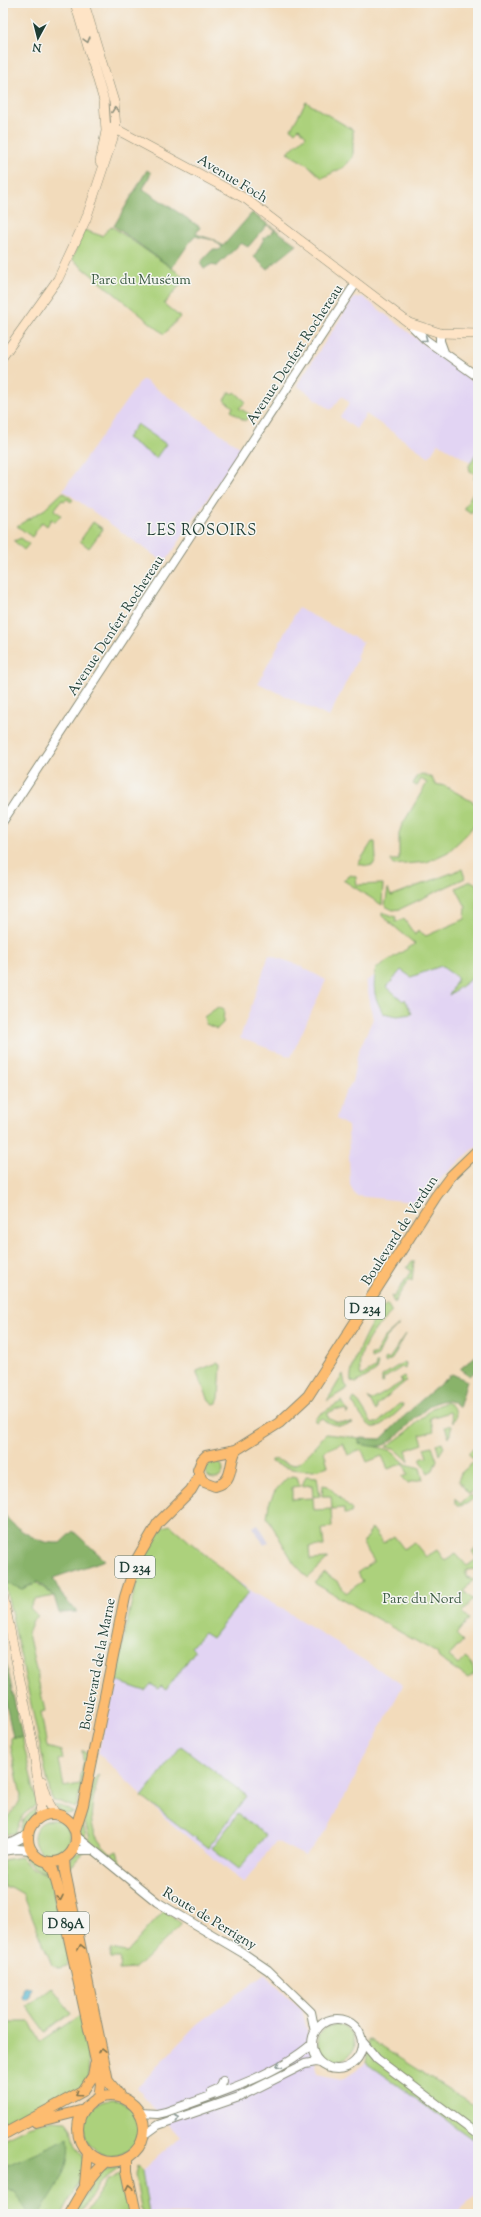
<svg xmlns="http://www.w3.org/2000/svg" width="481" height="2217" font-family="'Sorts Mill Goudy',serif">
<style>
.built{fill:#e2d4f3}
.industrial{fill:#c5c0da}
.green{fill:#acd17b;stroke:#668758}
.forest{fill:#89b36b;stroke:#547850}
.water{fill:#50b5cf;stroke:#387982}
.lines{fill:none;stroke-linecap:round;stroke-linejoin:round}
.tertiary-casing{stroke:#888c78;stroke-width:10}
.secondary-casing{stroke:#888c78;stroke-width:10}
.primary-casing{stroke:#888c78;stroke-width:12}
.tertiary{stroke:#fff;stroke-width:8}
.secondary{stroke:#fee4c6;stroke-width:9}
.primary{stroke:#fdbc70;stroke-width:10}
.oneway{stroke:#8e907d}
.oneway2{stroke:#8f9e9a}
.oneway3{stroke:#83764f}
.labels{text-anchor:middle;stroke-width:3;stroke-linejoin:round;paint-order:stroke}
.shield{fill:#f6f6f2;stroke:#60746d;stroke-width:1}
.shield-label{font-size:13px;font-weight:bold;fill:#1f3d34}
.street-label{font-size:14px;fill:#1f3d34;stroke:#f6f6f2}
.park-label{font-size:14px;fill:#3b5b42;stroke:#f6f6f2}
.neighbourhood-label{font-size:15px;letter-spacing:1px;fill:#1f3d34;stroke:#f6f6f2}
</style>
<rect width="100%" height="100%" fill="#f6f6f2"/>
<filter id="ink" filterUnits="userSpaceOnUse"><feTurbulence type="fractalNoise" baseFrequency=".025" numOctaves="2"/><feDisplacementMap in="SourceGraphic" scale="8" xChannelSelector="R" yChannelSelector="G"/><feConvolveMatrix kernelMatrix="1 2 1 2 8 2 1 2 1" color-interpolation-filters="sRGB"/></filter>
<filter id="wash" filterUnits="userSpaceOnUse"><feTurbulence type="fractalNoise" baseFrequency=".012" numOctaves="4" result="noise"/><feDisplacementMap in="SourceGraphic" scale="16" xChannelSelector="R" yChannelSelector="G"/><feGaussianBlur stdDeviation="0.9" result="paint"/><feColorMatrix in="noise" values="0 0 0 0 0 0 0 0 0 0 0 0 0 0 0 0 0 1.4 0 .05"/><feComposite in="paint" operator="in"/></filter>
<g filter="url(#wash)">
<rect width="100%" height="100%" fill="#f2dbbb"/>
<path class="built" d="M363,297L478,386V450L470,462L438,443L429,457L366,414L356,429L340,417L350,403L342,396L331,410L298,386V383L354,298Z
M141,380H144L241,448L165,563L63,490Z
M298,608L363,642L356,657L358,658L329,717L258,683Z
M478,912V1145L444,1175L423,1203L356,1196L350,1185L348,1126L336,1119L342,1098L352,1082L358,1052L373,1019L366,981Z
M269,955L296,964L326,980L291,1057L240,1038Z
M225,1573L256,1594L281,1608L403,1685L328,1828L305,1856L276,1841L244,1883L169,1822L98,1753L138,1593Z
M265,1974L302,2010L318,2074L342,2079L366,2063L478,2143V2194L455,2214H149L142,2171L180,2137L137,2088L197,2024Z"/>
<path class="industrial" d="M258,1524L269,1542L264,1545L253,1527Z"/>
<path class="green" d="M306,102L353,130V157L344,167L322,178L308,165L287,153L306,136L299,128L295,132L291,129Z
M111,226L186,278L164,304L180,317L164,334L72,259L84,230L102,236Z
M230,391L233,394L235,392L246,402L239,408L251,415L245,421L231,411L233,407L224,400Z
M137,424L166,444L156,458L127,438Z
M478,450V481L474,479L475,474L470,471L469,466Z
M478,484V502L471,513L464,508Z
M63,492L73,500L71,502L67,499L65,501L62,500L54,510L61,515L55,522L51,519L47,526L42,522L32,537L17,526L45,509Z
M93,522L103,529L89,548L80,541Z
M21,538L29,544L24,550L14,541Z
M422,774L432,778L435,784L445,786L478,805V817L474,825L466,835L448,852L427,862L394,865L392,864L391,860H399V834L401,827L427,783L421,779L417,786L413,784L417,776Z
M372,842H375L376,859L373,865L368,866L358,864Z
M462,869L465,878L400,909L393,910L385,906L388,889L391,896Z
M351,875L356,877L357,885L383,884L382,905L343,880Z
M471,881L478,885V974L449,995L458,978L441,966L411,977L401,970L387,987L403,1001L405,999L412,1014L397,1016L383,1013C373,995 373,988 376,968L415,944L382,916V912L396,917L395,922L404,919L415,935L418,930L426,936L465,919L466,907L456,888Z
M218,1007L224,1010L223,1023L217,1029L206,1024L204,1017Z
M412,1261H414L412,1281L409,1279L394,1303L391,1296L394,1297L411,1271L407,1268Z
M387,1304L392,1312C375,1328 354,1352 361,1376L375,1368L376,1363H378L376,1371L356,1383L351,1381C348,1367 374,1312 387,1304Z
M400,1324L386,1338L378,1356L371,1359V1354L375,1355L384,1338Z
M406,1334L392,1359L385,1363V1358L389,1359Z
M404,1362L406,1364L405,1369L402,1367L383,1379L384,1382L382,1383V1376Z
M217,1363L221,1365L219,1398L217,1403L214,1404L209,1400L197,1374V1371Z
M343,1374L345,1384L348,1388L327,1401Z
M404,1376L406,1381L377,1405V1410L376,1411L368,1398L371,1401L402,1382L400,1378Z
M354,1398L357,1400L372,1423H378L399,1404H403L402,1408C373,1434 373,1435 352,1402Z
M342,1401L348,1412L347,1414L346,1410L336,1409L328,1413V1418L336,1422L353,1423C343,1427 329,1426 322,1418L316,1422L314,1420L320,1414Z
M446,1402C455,1407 459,1412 453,1422L450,1412L430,1418L434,1431L420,1435L423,1444L406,1450L409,1461L394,1448L386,1447L407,1432L433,1408Z
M452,1425L449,1438L445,1427Z
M326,1434L359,1438L360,1443L390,1450L406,1464L420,1468L423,1479L408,1483L402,1477L408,1475L404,1463L388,1469L382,1456L367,1462L362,1450L348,1455L343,1443L324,1451L328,1466C308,1474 291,1470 271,1462V1460C280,1458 284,1465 292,1465C303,1464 318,1442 326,1434Z
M442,1442L444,1447L439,1455L436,1444Z
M478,1445V1487L469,1494L458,1481L461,1473L475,1461L468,1453Z
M432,1446L437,1460L433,1470L428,1473L420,1459L427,1457L424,1448Z
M205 1470a9 9 0 1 1 18 0a9 9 0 1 1-18 0Z
M293,1476L297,1477L300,1486L292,1487V1499L313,1498L314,1510L331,1509L332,1527L322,1528L324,1546L309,1547L310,1560L328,1559L308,1578L294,1563L267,1517L269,1504L275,1491L287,1478Z
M306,1476L317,1477L320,1496L313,1497L312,1485L302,1486Z
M323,1485L328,1486L352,1510L351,1513L344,1514V1508L332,1509L331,1496H322Z
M470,1495L473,1498C468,1504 464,1506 457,1506L455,1503V1498L460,1504Z
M170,1525L249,1592L212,1638L204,1633L191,1647L195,1651L166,1690L161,1686L158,1689L151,1684L145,1691L116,1681C123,1647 137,1551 161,1529C163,1527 167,1526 170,1525Z
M372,1528L383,1543L394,1536L404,1549L414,1542L426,1557L437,1550L445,1561L456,1554L467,1566L477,1559L472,1551L478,1548V1569L466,1570V1577L474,1579L464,1591L473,1600L462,1612L469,1619L456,1634L463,1641L449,1656L459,1665L465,1658C471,1662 474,1666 474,1674L468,1678L439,1658L437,1653L314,1583L325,1573L338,1582L346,1593L363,1581L357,1573L374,1561L363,1544Z
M7,1583L22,1589L37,1583L54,1596L34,1600L30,1608L38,1616L33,1620L28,1633L45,1711L41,1712L47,1747L61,1751L63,1759L59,1760L64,1787L80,1784L83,1764L82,1750L88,1755L78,1801L75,1808L61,1802L52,1801L5,1584Z
M11,1737H22L37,1804L23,1815L15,1833L3,1835C3,1812 17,1814 21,1796L11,1747Z
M181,1746L247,1796L208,1848L142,1797Z
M99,1774C92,1807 82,1829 111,1854L117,1851L122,1868H119L90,1844L89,1835L84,1820L93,1780Z
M53,1805L63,1807L74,1813L64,1814Z
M37,1807L34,1816L18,1837L23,1820Z
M238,1814L266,1835L239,1869L212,1848Z
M34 1838a18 18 0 1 1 36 0a18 18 0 1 1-36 0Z
M81,1820L85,1831L86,1840L80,1834Z
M20,1851C27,1853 46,1866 50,1873C36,1871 26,1863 20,1851Z
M84,1851L79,1859L68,1868C69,1859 74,1853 84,1851Z
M20,1857L32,1869L50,1875L57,1911L69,1960L68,1966L59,1968L52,1965L23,1894L11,1887H3V1860Z
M164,1911L181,1922L180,1926L135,1969L119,1970L120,1958H110V1949L127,1952Z
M52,1987L71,2013L45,2032L27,2006Z
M80,2015L89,2061L88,2076L81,2089L3,2127V2022H30L40,2042Z
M318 2043a18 18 0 1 1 36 0a18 18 0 1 1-36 0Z
M369,2039L478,2108V2143L366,2063Z
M84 2128a28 28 0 1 1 56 0a28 28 0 1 1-56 0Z
M52,2120L67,2121L72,2128L75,2144L85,2160L82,2177L62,2214H3V2139L28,2127Z
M121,2167L99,2183L80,2214H73L100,2172L106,2169Z
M137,2167L142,2171L149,2214H142L135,2175Z
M122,2172L131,2214H85L107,2181Z"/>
<path class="forest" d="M147,170L151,173L143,189L200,227L196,234L214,240L223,246L252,213L297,245L267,269L254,257L265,237L275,230L267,225L248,247L241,243L217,266L210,265L204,269L200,263L212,250H219L222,247L214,240L194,236L172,268L114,226Z
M478,1354V1369L470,1376L460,1369Z
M452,1374L467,1381L459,1408C436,1381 407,1435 384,1445C377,1448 366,1446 359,1443V1438L381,1439L418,1403Z
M3,1510C6,1523 30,1537 42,1541C47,1543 55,1543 60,1543L73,1531L105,1560L53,1578L61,1594L77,1612L59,1613L54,1596L38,1582L22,1589L7,1583L3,1560Z
M3,1648L22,1737H13L3,1690Z
M68,2138C72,2169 55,2190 39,2214H29L14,2192L3,2186V2167Z"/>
<path class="water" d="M24,1987L31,1988L29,1998L25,2000L22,1997Z"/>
</g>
<g filter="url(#ink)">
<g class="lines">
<g class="tertiary-casing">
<path id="tertiary" d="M409,323L426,340L478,377
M440,333V341L444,352
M3,821L356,283
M76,1836L157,1902L243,1953L268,1970L311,2012L315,2032
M3,1845L16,1841L29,1834
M73,1850H92
M3,1851L17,1849L32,1850
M312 2044a25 25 0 1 1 50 0a25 25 0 1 1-50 0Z
M362,2041L377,2059L478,2135
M211,2092L220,2088L223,2081
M140,2113L157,2114L166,2112C213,2095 274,2077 312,2044
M143,2136L158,2125L239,2097L305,2064L316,2062L320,2063"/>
</g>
<g class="secondary-casing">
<path id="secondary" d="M75,3L104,101L106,131L100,162
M106,126L116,129L246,199L409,323L440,333L478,334
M3,356L58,279L86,219L116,129L114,102L84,3
M3,1595L33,1745L41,1805L39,1818
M42,1781L49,1803L56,1815"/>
</g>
<g class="primary-casing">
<path id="primary" d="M236,1450C228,1464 235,1482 215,1486L202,1481L198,1470L202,1460L206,1456L236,1450L279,1423L308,1396L436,1196L451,1176L478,1150
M28 1838a24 24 0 1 1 48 0a24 24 0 1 1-48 0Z
M75,1830L83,1805L125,1597L137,1559L158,1523L191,1490L199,1476
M64,1859L65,1872L108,2081L121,2097
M48,1862L53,1870L58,1888L101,2084L99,2098
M78 2129a33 33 0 1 1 66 0a33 33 0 1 1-66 0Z
M36,2122L84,2110
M6,2133L83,2091L93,2076L95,2065
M127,2159V2171L136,2214
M85,2184L88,2153
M69,2214C80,2195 89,2177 106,2162"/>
</g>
<use href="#tertiary" class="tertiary"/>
<use href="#secondary" class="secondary"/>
<use href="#primary" class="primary"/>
</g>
<defs><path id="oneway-chevron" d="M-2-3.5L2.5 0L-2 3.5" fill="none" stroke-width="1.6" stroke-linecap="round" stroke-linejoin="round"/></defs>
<g class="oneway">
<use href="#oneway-chevron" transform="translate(87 40) rotate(74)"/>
<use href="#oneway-chevron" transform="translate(115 110) rotate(-98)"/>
</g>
<g class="oneway2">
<use href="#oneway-chevron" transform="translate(425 339) rotate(38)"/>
<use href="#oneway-chevron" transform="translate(279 2065) rotate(154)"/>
<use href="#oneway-chevron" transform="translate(177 2118) rotate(-19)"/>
</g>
<g class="oneway3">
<use href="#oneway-chevron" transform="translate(60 1898) rotate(78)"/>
<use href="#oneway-chevron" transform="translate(81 1947) rotate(-102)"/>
<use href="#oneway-chevron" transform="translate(102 2050) rotate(-102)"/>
<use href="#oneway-chevron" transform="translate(78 2094) rotate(146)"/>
<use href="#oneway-chevron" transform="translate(130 2187) rotate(-102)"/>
</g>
</g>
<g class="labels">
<g class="shield">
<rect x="345" y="1297" width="40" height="22" rx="3"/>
<rect x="115" y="1556" width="40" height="22" rx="3"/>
<rect x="43" y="1912" width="46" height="22" rx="3"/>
</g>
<g class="shield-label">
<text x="365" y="1313">D 234</text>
<text x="135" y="1572">D 234</text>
<text x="66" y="1928">D 89A</text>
</g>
<g class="street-label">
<text transform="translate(233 178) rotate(31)" y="5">Avenue Foch</text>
<text transform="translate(294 354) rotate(-57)" y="5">Avenue Denfert Rochereau</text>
<text transform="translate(115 625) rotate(-57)" y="5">Avenue Denfert Rochereau</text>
<text transform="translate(399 1230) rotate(-57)" y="5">Boulevard de Verdun</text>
<text transform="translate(97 1664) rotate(-79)" y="5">Boulevard de la Marne</text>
<text transform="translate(210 1918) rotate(31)" y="5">Route de Perrigny</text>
</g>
<g class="park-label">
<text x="141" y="284">Parc du Muséum</text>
<text x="422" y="1603">Parc du Nord</text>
</g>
<g class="neighbourhood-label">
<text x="202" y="535">LES ROSOIRS</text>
</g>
</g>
<rect width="481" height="2217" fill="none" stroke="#f6f6f2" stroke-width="16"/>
<g transform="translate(38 38) rotate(187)" stroke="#f6f6f2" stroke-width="3" paint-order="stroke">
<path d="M0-3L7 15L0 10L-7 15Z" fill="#1f3d34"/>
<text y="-6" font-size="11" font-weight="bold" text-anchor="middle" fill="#1f3d34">N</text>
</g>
</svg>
